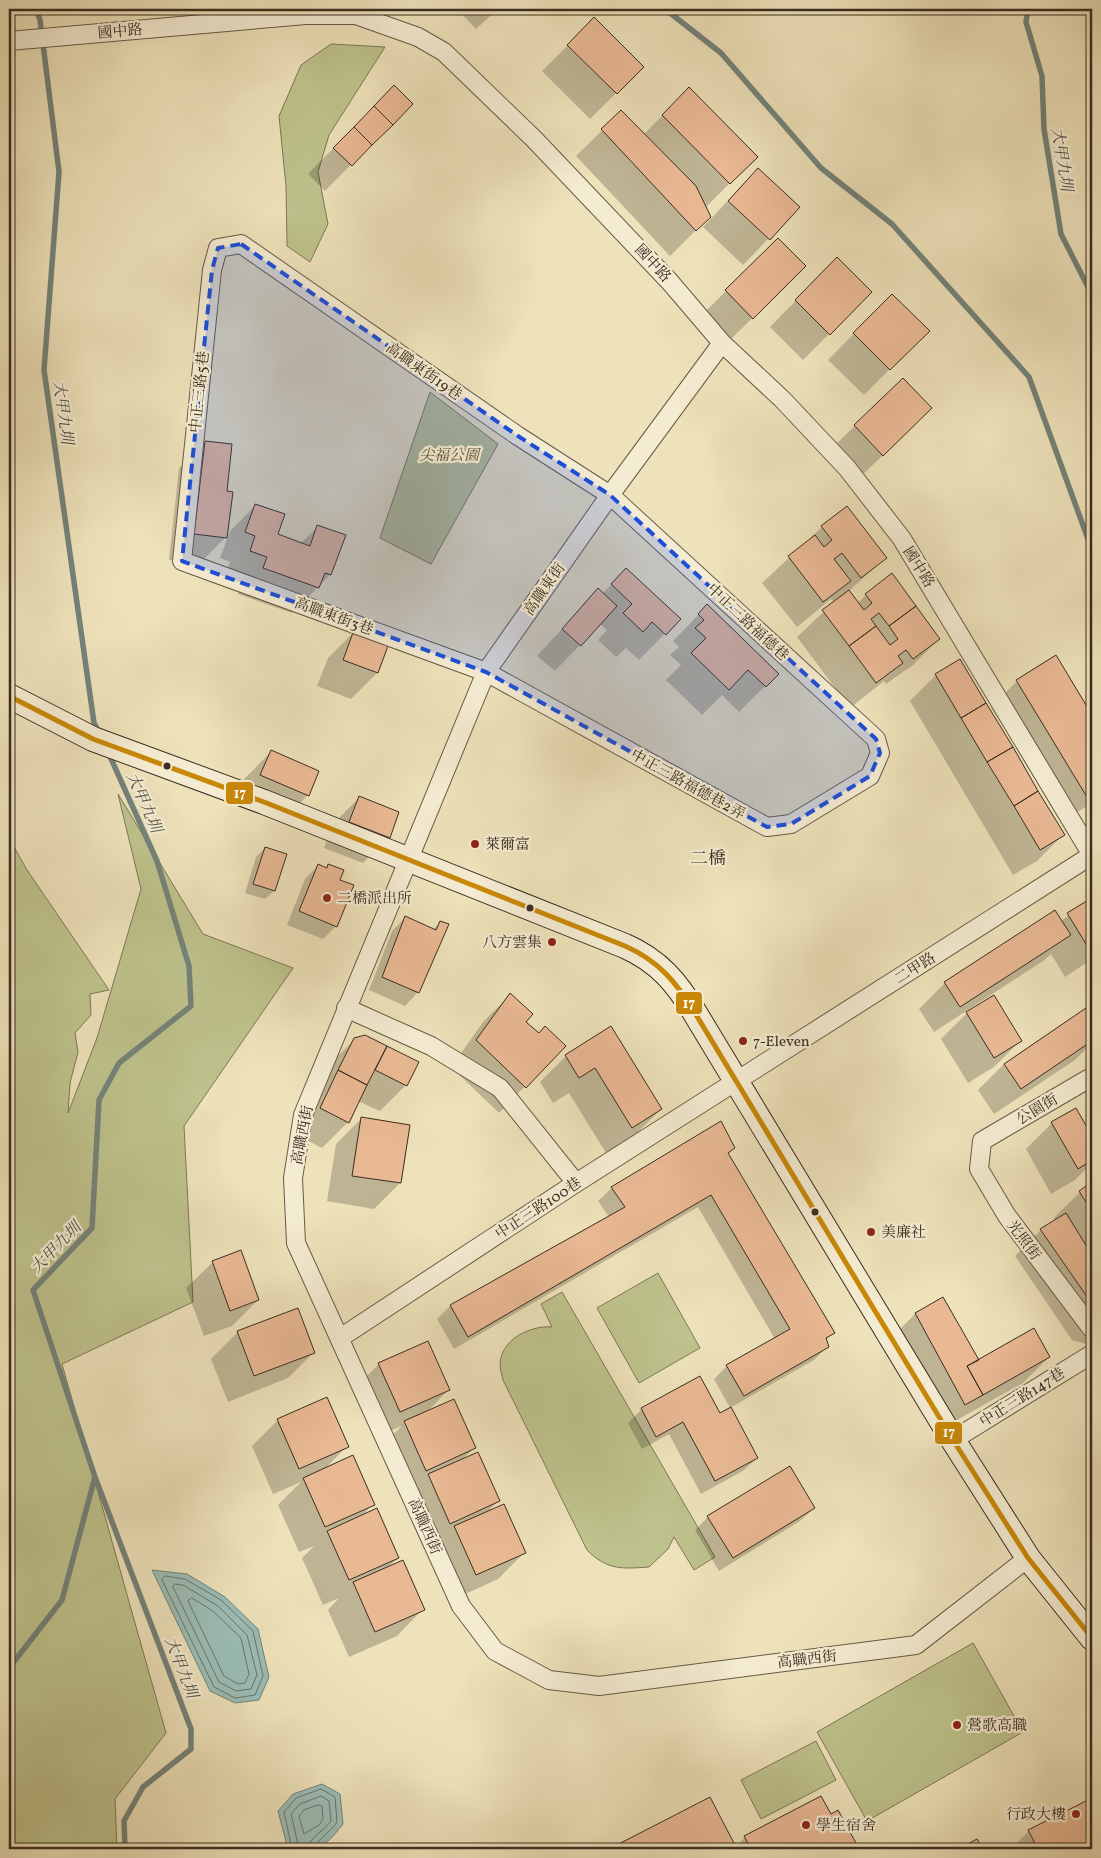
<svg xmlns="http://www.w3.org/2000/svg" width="1101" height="1858" font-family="Vollkorn,'Noto Serif TC',serif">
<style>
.green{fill:#bec28c;stroke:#7c7856}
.water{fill:#9bbdb6;stroke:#74837a}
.shadow{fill:#0003}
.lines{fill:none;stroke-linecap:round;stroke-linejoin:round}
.shore{stroke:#6a756b;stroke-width:1}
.stream{stroke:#74837a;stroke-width:5.5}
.building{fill:#e9b994;stroke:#3a2d20}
.street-casing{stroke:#675a46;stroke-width:20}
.secondary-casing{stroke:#3a2d20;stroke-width:26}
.street{stroke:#f4ecd2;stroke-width:18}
.secondary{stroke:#f4ecd2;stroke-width:24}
.bus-1-casing{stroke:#f4ecd2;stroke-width:9}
.bus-1{stroke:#c88808;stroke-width:5}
.marked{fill:#1d4ed8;fill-opacity:0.2;stroke:#1d4ed8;stroke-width:4;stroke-dasharray:10 6;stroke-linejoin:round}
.bus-dot{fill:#3a2d20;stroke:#f4ecd2;stroke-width:2}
.poi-dot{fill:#8f2418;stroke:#f4ecd2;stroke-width:2}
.labels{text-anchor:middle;stroke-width:4.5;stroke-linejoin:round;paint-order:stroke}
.street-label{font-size:15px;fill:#3a2d20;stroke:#f4ecd2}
.park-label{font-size:15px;font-style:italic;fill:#5b523b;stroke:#f4ecd2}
.poi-label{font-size:15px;fill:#3a2d20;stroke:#f4ecd2;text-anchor:start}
.water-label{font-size:16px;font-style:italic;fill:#525146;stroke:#f4ecd2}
.quarter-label{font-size:18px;fill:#3a2d20;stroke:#f4ecd2}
.line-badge{stroke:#f4ecd2;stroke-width:2}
.badge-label{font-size:14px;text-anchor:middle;font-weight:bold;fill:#fff}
</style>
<rect width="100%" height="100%" fill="#eee2ba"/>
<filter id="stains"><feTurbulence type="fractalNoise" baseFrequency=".004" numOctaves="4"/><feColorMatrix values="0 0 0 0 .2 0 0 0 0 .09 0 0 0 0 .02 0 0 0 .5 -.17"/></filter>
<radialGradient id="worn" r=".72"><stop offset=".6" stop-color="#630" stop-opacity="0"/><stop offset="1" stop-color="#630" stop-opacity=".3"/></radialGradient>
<path class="green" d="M331,44L385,47L329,135L318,172L328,224L310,262L287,246L286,186L279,116L301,65Z
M430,392L498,444L431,564L380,538Z
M118,794L203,934L293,968L184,1126L193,1302L62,1364L166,1733L115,1799L117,1849H9V838L27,870L109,990L90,994L91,1015L75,1033L78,1052L70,1083L68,1113L97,1038L141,889Z
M658,1273L700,1348L639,1383L597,1308Z
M562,1292L715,1557L694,1570L674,1537L668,1549L649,1567C621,1569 607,1570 587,1550L503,1380C502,1375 500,1369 500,1364C501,1339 531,1325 552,1327L541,1304Z
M973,1643L1023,1732L867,1821L817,1732Z
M816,1741L836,1780L761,1819L741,1780Z"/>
<path class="water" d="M152,1570L187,1574L225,1597L258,1629L269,1677L259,1700L235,1703L210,1691Z
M322,1784L340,1794L343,1824C323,1850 319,1849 288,1849L278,1811L293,1794Z"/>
<path class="shadow" d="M457,9H498L476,29Z
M594,19L642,67L590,119L542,71Z
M689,89L756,157L705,208L709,217L670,256L576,156L621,112L643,135Z
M411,104L325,191L308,174L368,113Z
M758,169L799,207L743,265L703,227Z
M778,239L805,266L726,344L700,317Z
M837,259L829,334L803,360L770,327Z
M892,295L928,331L864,395L828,360Z
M903,379L905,434L856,481L828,452Z
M205,442L226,537L200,563L169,560L179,468Z
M256,505L276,535L300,544L318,527L330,575L292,613L238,594L242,583L224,577L230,562L220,558L230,531Z
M822,527L885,558L849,591L858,603L866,595L939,639L913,665L886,684L884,681L850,708L797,637L834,602L831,599L797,627L762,583Z
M626,570L679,619L639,660L626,648L616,657L598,640L607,630L600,624L555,671L537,656L598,590L602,594Z
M707,606L777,674L739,712L722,695L702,715L666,680L681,665L670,655L679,647L673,641Z
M354,632L387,644L377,673L351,699L317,686L328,658Z
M1056,657L1092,717V803L1061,822L991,707L1017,681Z
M960,661L1063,835L1037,861L1013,875L910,701L936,675Z
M271,752L308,795L282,821L235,801L245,778Z
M359,798L389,837L363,863L324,848L333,824Z
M265,848L285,855L274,891L265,899L245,893L256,857Z
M329,865L339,880L336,926L323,939L287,925L305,879L318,866L325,869Z
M1090,900L1092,904V958L1086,963L1065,977L1051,954L1043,961L934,1032L919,1009L945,983L1061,921Z
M405,918L433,930L440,922L418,992L405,1006L369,990L392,931Z
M510,995L525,1022L538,1035L564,1046L499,1113L451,1067L484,1021Z
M1092,996V1010L1086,1002Z
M1085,1009L1092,1020V1043L1075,1060L994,1114L978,1090L1004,1064Z
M967,1013L1020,1041L994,1067L968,1083L941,1039Z
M611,1028L661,1109L635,1135L606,1153L569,1093L553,1103L540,1082L566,1056Z
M365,1036L417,1062L406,1085L380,1111L358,1101L348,1122L322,1148L295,1134L328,1066L355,1039Z
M1075,1109L1092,1139V1163L1075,1180L1051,1194L1026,1149L1052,1123Z
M362,1118L400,1183L374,1209L327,1201L336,1144Z
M734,1148L728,1154L833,1333L825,1341L828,1346L814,1360L730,1408L714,1379L727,1366L775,1339L698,1207L454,1349L437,1319L450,1306L609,1217L598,1201L612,1188Z
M1092,1184V1340L1086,1344L1072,1340L1015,1256L1041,1230L1056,1221L1054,1218L1080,1192Z
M213,1262L258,1300L232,1326L204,1336L186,1288Z
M943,1299L978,1361L1049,1357L1023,1383L939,1430L889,1340L915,1314Z
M297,1309L314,1352L288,1378L228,1402L211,1359L237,1333Z
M379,1364L448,1390L426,1413L474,1448L462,1460L498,1501L487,1512L524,1553L498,1579L450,1601L440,1542L424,1549L403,1501L415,1489L400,1496L379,1448L402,1426L374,1438L353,1390Z
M699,1378L719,1415L757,1458L743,1471L701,1494L669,1434L642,1449L628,1423L642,1409Z
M278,1420L347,1446L325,1469L373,1504L361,1517L398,1558L387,1568L423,1609L397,1636L349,1657L328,1610L339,1598L323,1605L302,1558L314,1546L299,1552L278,1505L301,1482L273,1494L252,1446Z
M814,1508L800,1521L719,1571L695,1530L708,1517Z
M710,1799L735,1848L745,1837L830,1816L854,1843L848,1849H612Z
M1092,1800V1849H1018L1016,1844L1029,1831Z"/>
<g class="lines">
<path class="shore" d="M165,1576L185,1579L221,1600L253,1631L263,1676L255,1695L235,1698L214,1687L162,1580Z
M175,1584L183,1585L218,1606L247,1635L257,1675L251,1689L236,1691L219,1682L173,1587Z
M192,1598L213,1611L241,1638L249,1674L245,1683L238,1684L224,1676L188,1601Z
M319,1805L322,1806L323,1819L319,1825L304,1834L299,1816L304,1810Z
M292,1849L284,1812L296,1798L321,1789L335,1797L337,1822C332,1831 315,1841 314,1849
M299,1849L291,1814L300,1804L321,1796L329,1801L331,1821C324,1831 309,1837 308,1849"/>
<path class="stream" d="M36,9L40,20L59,172L44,370L94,723L99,732
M665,9L721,53L821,168L892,224L1029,377L1092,550
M1028,9L1026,22L1042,76L1044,129L1061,234L1088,287L1092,309
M95,1477L191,1729V1749L143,1787L124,1821L125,1849
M9,1668L62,1600L95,1477L33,1290L92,1228L99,1100L119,1063L191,1006L189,966L157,861L108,752"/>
</g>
<path class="building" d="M594,17L644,67L617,94L567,45Z
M394,85L413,104L393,125L374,106Z
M689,87L758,157L730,184L662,115Z
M374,106L393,125L372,145L354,127Z
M621,110L696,186L711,217L696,231L601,129Z
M354,127L372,145L352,166L333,148Z
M758,168L800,207L770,240L728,201Z
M778,238L806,266L753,319L725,290Z
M837,257L872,292L830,335L795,300Z
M892,294L930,331L890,370L853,333Z
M903,378L932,408L883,456L854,425Z
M205,441L232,444L227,491L233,492L227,538L194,534Z
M255,504L285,514L278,534L310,546L317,525L346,535L331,575L325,573L319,588L263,568L267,557L250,551L255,536L245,532Z
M847,506L887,558L861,578L842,553L834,559L851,581L823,602L788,556L815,535L824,547L832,540L821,526Z
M626,568L681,619L666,635L652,622L643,632L623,613L632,604L611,584Z
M892,573L916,606L889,626L879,613L871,619L876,626L849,646L822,610L849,590L864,610L872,603L865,594Z
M598,588L617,606L581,646L562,629Z
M707,604L779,674L766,687L748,670L729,690L691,653L706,638L695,628L704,620L698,614Z
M916,606L940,639L913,659L906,650L898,656L903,663L876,683L849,646L876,626L890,645L898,639L889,626Z
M354,630L389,643L378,673L343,660Z
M1056,655L1092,715V794L1087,797L1016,680Z
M960,659L986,703L961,718L935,674Z
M986,703L1013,747L987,762L961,718Z
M1013,747L1038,791L1014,806L987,762Z
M271,750L319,771L309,796L260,775Z
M1038,791L1065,835L1040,850L1014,806Z
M359,796L399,812L390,838L349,822Z
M265,847L287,854L275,891L253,884Z
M318,864L327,868L328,864L344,870L340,880L354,885L337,927L299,911Z
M1090,899L1092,902L1091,952L1067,913Z
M1055,910L1071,935L960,1007L944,982Z
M405,916L436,930L440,921L449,924L419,993L382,977Z
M510,993L533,1014L526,1022L539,1033L545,1026L566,1046L526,1088L476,1040Z
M994,995L1022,1041L994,1058L966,1012Z
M1086,1008L1092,1018V1041L1021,1089L1004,1064Z
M611,1026L662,1109L632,1128L595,1068L579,1078L565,1055Z
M365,1035L387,1046L367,1085L338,1070L354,1038Z
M387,1046L419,1062L407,1086L375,1070Z
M338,1070L367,1085L349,1123L320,1108Z
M1076,1108L1092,1136V1160L1078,1169L1051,1122Z
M361,1117L410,1125L401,1183L352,1176Z
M721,1121L735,1148L728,1153L835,1333L826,1338L829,1347L744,1396L726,1365L790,1329L711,1195L468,1337L450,1305L625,1207L611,1187Z
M1092,1182V1212L1079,1191Z
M1066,1213L1092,1255V1296L1088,1298L1040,1229Z
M241,1250L259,1300L230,1311L212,1261Z
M943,1297L979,1360L967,1366L983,1395L965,1405L915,1313Z
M298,1308L315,1353L254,1376L237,1331Z
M1034,1328L1050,1357L983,1395L967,1366Z
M428,1341L450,1390L400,1412L378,1363Z
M700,1376L720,1413L731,1407L758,1458L715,1481L683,1422L656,1437L641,1408Z
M327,1397L349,1447L299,1469L277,1419Z
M454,1399L476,1448L426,1471L404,1421Z
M478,1452L500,1501L450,1524L428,1474Z
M353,1455L375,1505L325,1527L303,1478Z
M790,1466L815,1508L733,1558L707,1516Z
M504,1504L526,1553L476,1575L454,1526Z
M377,1508L399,1558L349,1580L327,1531Z
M403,1560L425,1610L375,1632L353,1582Z
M821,1796L831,1814L838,1810L856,1843L845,1849H751L744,1836Z
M710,1797L737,1849H609Z
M1092,1798V1849H1038L1028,1830Z
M977,1839L983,1849H958Z"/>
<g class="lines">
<g class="street-casing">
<path id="street" d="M9,41L306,15H356L418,37L444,52L534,139L670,282L722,343L782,399L847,468L902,539L1092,855
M241,244L518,436L610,495L876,739L880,753L870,776L791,824L767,827L486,672L182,561L212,270L218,248Z
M722,343L610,495L486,672L303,1115L293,1178L296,1243L461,1606L495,1651L549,1680L599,1686L916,1645L1028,1558
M346,1008L431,1046L500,1088L576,1183
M1092,1081L1088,1079L982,1141L979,1169L1007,1216L1092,1329
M340,1338L576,1183L1092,855
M953,1440L1092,1354"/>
</g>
<g class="secondary-casing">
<path id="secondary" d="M9,696L93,739L264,802L625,946C659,961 677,983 695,1013L953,1440L1028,1558L1092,1638"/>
</g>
<use href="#street" class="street"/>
<use href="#secondary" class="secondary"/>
<g class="bus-1-casing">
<path id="bus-1" d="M9,696L93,739L264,802L625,946C659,961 677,983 695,1013L953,1440L1028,1558L1092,1638"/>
</g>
<use href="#bus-1" class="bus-1"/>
</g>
<path class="marked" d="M241,244L518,436L610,495L876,739L880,753L870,776L791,824L767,827L486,672L182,561L212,270L218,248Z"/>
<g class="bus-dot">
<circle cx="167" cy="766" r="4.5"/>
<circle cx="530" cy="908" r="4.5"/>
<circle cx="815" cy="1212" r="4.5"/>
</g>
<g class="poi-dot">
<circle cx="475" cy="844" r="5"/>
<circle cx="327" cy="898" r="5"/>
<circle cx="552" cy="942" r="5"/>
<circle cx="743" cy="1041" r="5"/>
<circle cx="871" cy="1232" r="5"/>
<circle cx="957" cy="1725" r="5"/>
<circle cx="1076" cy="1814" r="5"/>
<circle cx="806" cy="1825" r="5"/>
</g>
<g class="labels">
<g class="street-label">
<text transform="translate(120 31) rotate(-5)" y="5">國中路</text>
<text transform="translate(653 263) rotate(47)" y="5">國中路</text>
<text transform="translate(424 371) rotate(35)" y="5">高職東街19巷</text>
<text transform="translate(199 392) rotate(-84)" y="5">中正三路5巷</text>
<text transform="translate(919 567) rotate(58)" y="5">國中路</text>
<text transform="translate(544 589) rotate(-55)" y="5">高職東街</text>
<text transform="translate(334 616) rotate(20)" y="5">高職東街3巷</text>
<text transform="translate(748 622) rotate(43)" y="5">中正三路福德巷</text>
<text transform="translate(688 784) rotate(29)" y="5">中正三路福德巷2弄</text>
<text transform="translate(915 968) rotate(-32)" y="5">二甲路</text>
<text transform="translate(1037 1109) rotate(-31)" y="5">公園街</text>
<text transform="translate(302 1135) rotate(-79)" y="5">高職西街</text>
<text transform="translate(538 1208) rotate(-33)" y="5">中正三路100巷</text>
<text transform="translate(1024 1240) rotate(53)" y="5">光照街</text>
<text transform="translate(1022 1397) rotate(-32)" y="5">中正三路147巷</text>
<text transform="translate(425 1526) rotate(66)" y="5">高職西街</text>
<text transform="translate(807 1659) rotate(-7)" y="5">高職西街</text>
</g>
<g class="park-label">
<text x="449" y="460">尖福公園</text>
</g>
<g class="poi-label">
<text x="485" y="849">萊爾富</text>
<text x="337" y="903">二橋派出所</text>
<text x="542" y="947" text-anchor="end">八方雲集</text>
<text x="753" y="1046">7-Eleven</text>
<text x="881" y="1237">美廉社</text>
<text x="967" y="1730">鶯歌高職</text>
<text x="1066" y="1819" text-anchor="end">行政大樓</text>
<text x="816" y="1830">學生宿舍</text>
</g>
<g class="water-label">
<text transform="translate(1063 159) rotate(81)" y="6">大甲九圳</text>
<text transform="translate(64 412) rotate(82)" y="6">大甲九圳</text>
<text transform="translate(145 802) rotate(66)" y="6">大甲九圳</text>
<text transform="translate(55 1247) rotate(-46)" y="6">大甲九圳</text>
<text transform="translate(182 1667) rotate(69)" y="6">大甲九圳</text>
</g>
<g class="quarter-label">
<text x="708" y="864">二橋</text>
</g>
</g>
<g class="line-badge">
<rect x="225" y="781" width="29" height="24" rx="5" fill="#c88808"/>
<rect x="675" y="991" width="28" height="24" rx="5" fill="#c88808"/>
<rect x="934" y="1421" width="29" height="24" rx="5" fill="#c88808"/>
</g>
<g class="badge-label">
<text x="240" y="798">17</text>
<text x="689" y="1008">17</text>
<text x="949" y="1437">17</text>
</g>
<rect width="1101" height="1858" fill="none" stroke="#eee2ba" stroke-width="30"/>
<rect x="10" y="10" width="1081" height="1838" fill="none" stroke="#3a2d20" stroke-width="2.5"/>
<rect x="15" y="15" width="1071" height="1828" fill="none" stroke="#3a2d20"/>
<rect width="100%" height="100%" filter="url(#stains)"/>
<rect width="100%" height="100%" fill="url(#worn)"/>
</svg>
